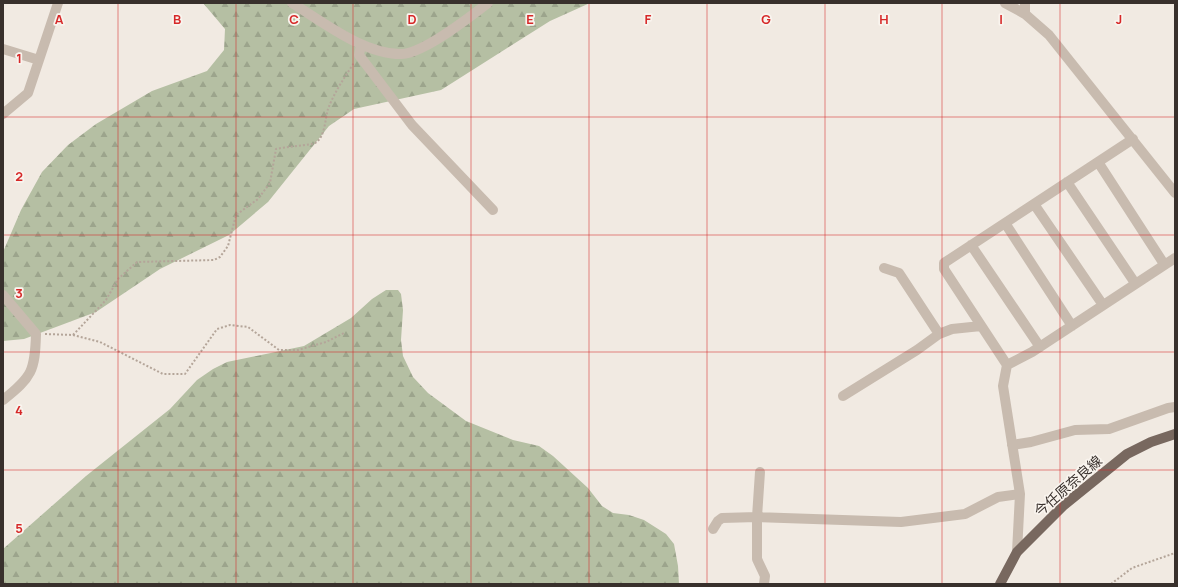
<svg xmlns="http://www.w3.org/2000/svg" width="1178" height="587" font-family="Manrope,'Noto Sans JP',sans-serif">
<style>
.forest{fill:url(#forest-firs)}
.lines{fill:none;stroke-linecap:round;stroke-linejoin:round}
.path{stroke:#b4a599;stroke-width:2;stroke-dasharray:2 2;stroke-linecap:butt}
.minor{stroke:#c8bbaf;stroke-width:10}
.major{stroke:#78685f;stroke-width:10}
.grid{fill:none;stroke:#d62828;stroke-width:1;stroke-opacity:0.55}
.labels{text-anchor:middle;stroke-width:3.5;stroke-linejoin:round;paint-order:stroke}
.street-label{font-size:14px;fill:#38302c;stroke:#f9f4ee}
.grid-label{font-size:13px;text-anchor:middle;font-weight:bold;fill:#d62828;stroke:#f9f4ee;stroke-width:3.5;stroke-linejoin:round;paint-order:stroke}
</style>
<defs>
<pattern id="forest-firs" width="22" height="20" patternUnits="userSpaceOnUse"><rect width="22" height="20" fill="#b5bfa3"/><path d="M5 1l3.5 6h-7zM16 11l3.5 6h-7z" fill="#9ca48c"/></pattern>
</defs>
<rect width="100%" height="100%" fill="#f1eae2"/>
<path class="forest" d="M203,3H590L550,21L441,90L354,109L329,126L268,202L229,235L160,269L96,312L24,339L3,341V252L21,210L42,172L68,145L96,124L152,91L207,71L224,50L225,29Z
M386,290H398L401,294L403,310L401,340L403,356L413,377L428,393L466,421L513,440L539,446L553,456L588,488L602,506L613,513L629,515L644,520L666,534L674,544L678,566L679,584H3V549L86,476L170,409L197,380L213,369L227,362L304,346L351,318L372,299Z"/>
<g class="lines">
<path class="path" d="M45,334L73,335L100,342L163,374H185L217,329L230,325L248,327L279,350H298L326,342L344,333
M73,335L106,300L118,279L137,262L214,260L220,257L228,246L236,215L258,199L270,183L276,149C284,147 312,145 315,143C325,138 325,119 328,109C334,93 344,78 354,63
M1111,584L1132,568L1175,553"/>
<path class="minor" d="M292,3C323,22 365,55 402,54C424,53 470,17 488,3
M1005,3L1025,14L1049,35L1175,193
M1025,14V3
M361,45L359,55L412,125L493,210
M3,49L39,60
M3,114L28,93L58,3
M1098,162L1164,264
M1067,182L1135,283
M1034,204L1103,305
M1005,223L1072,326
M971,245L1040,347
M884,268L899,273L939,334
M3,295L36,334C35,371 32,377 3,400
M1007,365L1032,352L1175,258
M843,396L917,350L939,334L952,329L981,326
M1012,445L1031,442L1075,430L1109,429L1168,408L1175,407
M760,472L757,517L901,522L965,514L998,497L1020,494
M713,529L718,521L722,518L757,517V559L765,576L764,584
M1017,552L1020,494L1003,386L1007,365L944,269V263L1133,139"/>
<path class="major" d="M1000,584L1017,552L1064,505L1127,454L1151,442L1175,434"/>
</g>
<path class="grid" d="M118,3V584M236,3V584M353,3V584M471,3V584M589,3V584M707,3V584M825,3V584M942,3V584M1060,3V584M3,117H1175M3,235H1175M3,352H1175M3,470H1175"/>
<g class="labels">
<g class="street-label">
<text transform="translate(1068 486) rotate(-41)" y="5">今任原奈良線</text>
</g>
</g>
<g class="grid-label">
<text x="59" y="24">A</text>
<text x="177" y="24">B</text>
<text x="294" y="24">C</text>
<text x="412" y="24">D</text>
<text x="530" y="24">E</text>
<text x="648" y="24">F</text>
<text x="766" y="24">G</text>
<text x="884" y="24">H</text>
<text x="1001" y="24">I</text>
<text x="1119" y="24">J</text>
<text x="19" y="63">1</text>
<text x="19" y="181">2</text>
<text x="19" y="298">3</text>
<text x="19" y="415">4</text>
<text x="19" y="533">5</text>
</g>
<rect width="1178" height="587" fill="none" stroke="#38302c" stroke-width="8"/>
</svg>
